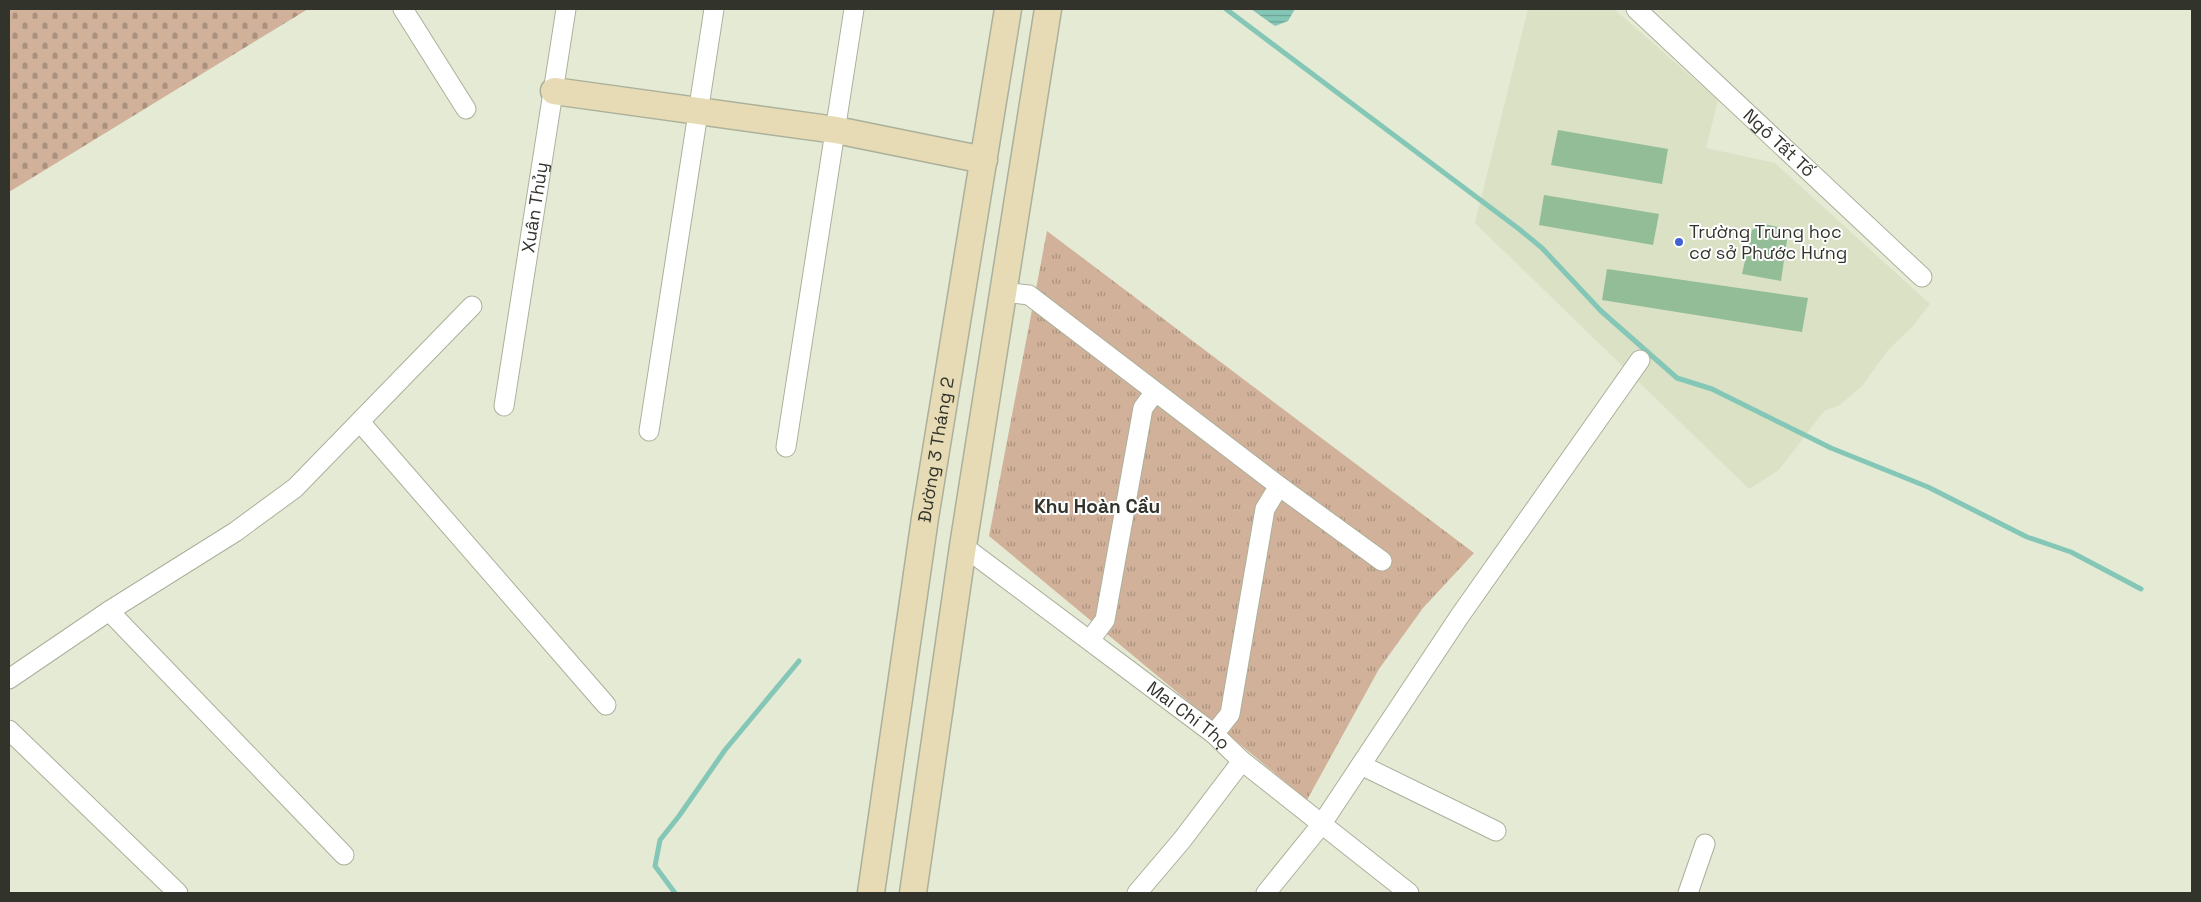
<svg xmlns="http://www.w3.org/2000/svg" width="2201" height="902" font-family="'Space Grotesk',sans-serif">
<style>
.built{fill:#dae1c4}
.grass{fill:url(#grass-tufts)}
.cemetery{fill:url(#cemetery-stones)}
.water{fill:url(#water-rules)}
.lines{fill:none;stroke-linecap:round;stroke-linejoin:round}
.stream{stroke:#85c7b7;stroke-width:5}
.building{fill:#92bd97}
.street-casing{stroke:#abb09b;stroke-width:21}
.secondary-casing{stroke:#abb09b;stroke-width:29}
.street{stroke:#fff;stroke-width:19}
.secondary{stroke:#e6dbb4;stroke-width:26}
.poi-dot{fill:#3f61d3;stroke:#fff;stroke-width:2}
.labels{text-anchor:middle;stroke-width:4;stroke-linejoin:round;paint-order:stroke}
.street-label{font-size:18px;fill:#32342c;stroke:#fff}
.poi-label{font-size:18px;fill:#32342c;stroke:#fff;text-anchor:start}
.neighbourhood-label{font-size:19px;font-weight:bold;fill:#32342c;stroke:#fff}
</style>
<defs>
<pattern id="grass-tufts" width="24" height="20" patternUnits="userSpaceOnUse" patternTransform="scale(1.25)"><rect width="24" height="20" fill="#d1b19a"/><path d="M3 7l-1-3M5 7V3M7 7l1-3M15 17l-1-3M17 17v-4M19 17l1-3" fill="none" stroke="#aa917e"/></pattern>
<pattern id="cemetery-stones" width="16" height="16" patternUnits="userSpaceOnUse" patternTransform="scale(1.25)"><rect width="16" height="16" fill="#d1b19a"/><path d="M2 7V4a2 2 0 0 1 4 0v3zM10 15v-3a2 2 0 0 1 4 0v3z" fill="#aa917e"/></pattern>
<pattern id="water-rules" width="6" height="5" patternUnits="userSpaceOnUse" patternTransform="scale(1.25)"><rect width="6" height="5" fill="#85c7b7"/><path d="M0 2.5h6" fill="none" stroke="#6da295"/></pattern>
</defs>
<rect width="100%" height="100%" fill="#e5ead4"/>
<path class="built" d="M1528,9H1614L1718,100L1706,148L1775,163L1930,304L1912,327L1888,350L1862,386L1840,405L1824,411L1779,470L1749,489L1475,223Z"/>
<path class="grass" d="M1047,231L1474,553L1423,608L1379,669L1307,800L989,536Z"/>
<path class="cemetery" d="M9,9H308L9,192Z"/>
<path class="water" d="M1251,9H1295L1288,21L1275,26Z"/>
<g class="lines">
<path class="stream" d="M1226,9L1519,229L1542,248L1601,311L1677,378L1712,389L1831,448L1928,487L2027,537L2071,552L2141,589
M675,893L655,866L660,840L679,816L725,750L799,661"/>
</g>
<path class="building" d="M1558,130L1668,149L1662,184L1551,165Z
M1544,195L1659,214L1653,245L1539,225Z
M1764,224L1778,227L1787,240L1781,281L1742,274L1752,230Z
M1607,269L1808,298L1802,332L1602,300Z"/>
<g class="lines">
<g class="street-casing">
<g id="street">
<path d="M403,9L466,109"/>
<path id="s1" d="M1636,9L1922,277"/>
<path d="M1002,292L1029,295L1279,486L1382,561"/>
<path id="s2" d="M504,406L566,9"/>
<path d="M360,422L606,705"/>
<path d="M649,431L714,9"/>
<path d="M786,447L854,9"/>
<path id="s3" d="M963,546L1214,734L1242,761L1409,893"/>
<path d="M109,611L344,855"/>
<path d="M1090,640L1105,620L1143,408L1155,392"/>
<path d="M9,679L109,611L235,532L295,488L472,306"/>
<path d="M9,730L178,893"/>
<path d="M1214,734L1230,714L1265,509L1279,486"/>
<path d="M1361,765L1496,831"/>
<path d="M1137,893L1182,840L1242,761"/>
<path d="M1266,893L1321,825L1459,617L1640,360"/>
<path d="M1688,893L1705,844"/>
</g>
</g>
<g class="secondary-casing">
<g id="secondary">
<path d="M554,91L836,130L984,160"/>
<path id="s4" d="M871,893L925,518L1008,9"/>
<path d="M913,893L963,546L1048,9"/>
</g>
</g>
<use href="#street" class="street"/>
<use href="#secondary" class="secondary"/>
</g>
<circle class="poi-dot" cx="1679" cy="242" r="5"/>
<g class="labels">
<g class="street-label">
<text dy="6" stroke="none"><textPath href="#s1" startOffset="196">Ngô Tất Tố</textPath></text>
<text dy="6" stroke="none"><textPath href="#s2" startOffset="201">Xuân Thủy</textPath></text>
<text dy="6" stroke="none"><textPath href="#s4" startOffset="448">Đường 3 Tháng 2</textPath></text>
<text dy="6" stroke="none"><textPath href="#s3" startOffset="282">Mai Chí Thọ</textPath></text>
</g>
<g class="poi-label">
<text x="1689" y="238">Trường Trung học<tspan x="1689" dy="21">cơ sở Phước Hưng</tspan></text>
</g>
<g class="neighbourhood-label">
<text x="1097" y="513">Khu Hoàn Cầu</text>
</g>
</g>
<rect width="2201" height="902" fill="none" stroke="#32342c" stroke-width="20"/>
</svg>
